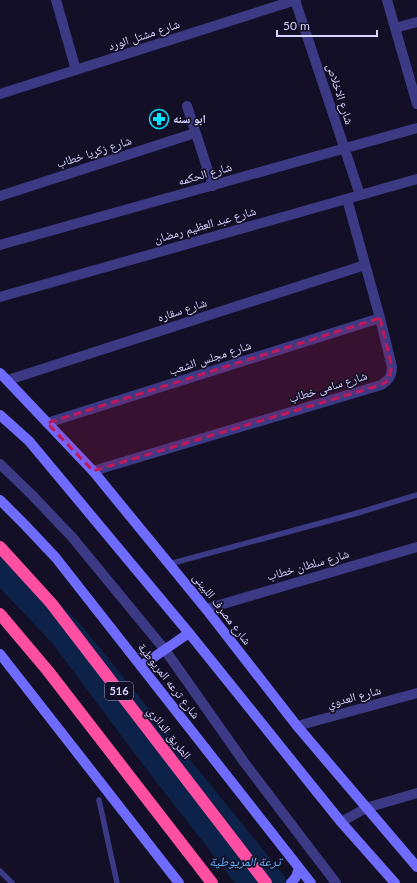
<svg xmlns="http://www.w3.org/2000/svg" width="417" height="883" font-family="Lato,'Noto Naskh Arabic',sans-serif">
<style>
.water{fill:#0c2248}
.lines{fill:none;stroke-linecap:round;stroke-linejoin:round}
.service{stroke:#3d3a85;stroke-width:5.5}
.minor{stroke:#3d3a85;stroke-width:10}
.tertiary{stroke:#3d3a85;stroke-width:10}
.secondary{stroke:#6f6bff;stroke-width:10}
.motorway{stroke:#ff4fa3;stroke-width:12}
.marked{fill:#c2185b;fill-opacity:0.2;stroke:#c2185b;stroke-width:3;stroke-dasharray:8 5;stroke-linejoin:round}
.labels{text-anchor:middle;stroke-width:3.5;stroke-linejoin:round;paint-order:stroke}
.shield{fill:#130f26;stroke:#9e99be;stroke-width:1}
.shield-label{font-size:11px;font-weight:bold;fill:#d9d4ff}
.street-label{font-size:12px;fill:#d9d4ff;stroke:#130f26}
.poi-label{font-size:12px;font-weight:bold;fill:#d9d4ff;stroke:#130f26;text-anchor:start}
.water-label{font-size:13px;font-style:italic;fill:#62b6ff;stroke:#130f26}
</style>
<rect width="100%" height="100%" fill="#130f26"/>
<path class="water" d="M0,544L81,625L290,883H235L141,762L53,644L0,588Z"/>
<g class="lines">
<path class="service" d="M169,564L354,514L417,495
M99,800L117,883
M0,871L12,883"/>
<path class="minor" d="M56,0L76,70
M295,0L360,195
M387,0L417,104
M395,28L417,22
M0,94L296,0
M187,106L213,186
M0,196L195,133
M0,245L417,128
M0,297L417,179
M8,380L365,265
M47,423L380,318
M93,471L381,385C389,380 392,376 392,367L380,318L347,199
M206,609L417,547
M297,726L417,693
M341,822L366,808L417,793"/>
<path class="tertiary" d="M0,464L31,494L72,537L165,650L244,762L336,883"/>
<path class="secondary" d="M0,373L93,471L206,609L297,726L417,867
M0,415L29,441L189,633L341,822L395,883
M0,500L25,525L56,558L311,883
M0,654L179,883
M141,666L189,633
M291,883L296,877L299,868"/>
<path class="motorway" d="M0,547L51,603L266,883
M0,614L48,671L212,883"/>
</g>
<path class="marked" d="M380,318L392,367L388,381L381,385L93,471L47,423Z"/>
<defs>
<g id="pharmacy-ring" transform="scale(1)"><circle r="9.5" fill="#130f26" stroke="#00e5ff" stroke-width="1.5"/><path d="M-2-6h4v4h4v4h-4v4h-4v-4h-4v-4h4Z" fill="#00e5ff"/></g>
</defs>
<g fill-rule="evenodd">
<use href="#pharmacy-ring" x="159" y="119"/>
</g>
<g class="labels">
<rect class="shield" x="105" y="682" width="28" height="18" rx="3"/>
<g class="shield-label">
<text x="119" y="695">516</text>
</g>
<g class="street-label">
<text transform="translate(144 35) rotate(-18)" y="4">شارع مشتل الورد</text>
<text transform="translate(340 94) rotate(72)" y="4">شارع الاخلاص</text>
<text transform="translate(94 152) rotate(-18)" y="4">شارع زكريا خطاب</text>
<text transform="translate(205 174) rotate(-16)" y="4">شارع الحكمه</text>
<text transform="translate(205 225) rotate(-16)" y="4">شارع عبد العظيم رمضان</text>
<text transform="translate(182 310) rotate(-18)" y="4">شارع سقاره</text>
<text transform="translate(210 358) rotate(-18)" y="4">شارع مجلس الشعب</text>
<text transform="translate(328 387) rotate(-17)" y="4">شارع سامى خطاب</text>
<text transform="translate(308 565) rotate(-16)" y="4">شارع سلطان خطاب</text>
<text transform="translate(222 609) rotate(52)" y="4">شارع مصرف اللبينى</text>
<text transform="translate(169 681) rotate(52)" y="4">شارع ترعه المريوطية</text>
<text transform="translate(354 697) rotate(-15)" y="4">شارع العدوي</text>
<text transform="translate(169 733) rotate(52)" y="4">الطريق الدائري</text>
</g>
<g class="poi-label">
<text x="173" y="123">ابو سنه</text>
</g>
<g class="water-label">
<text x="245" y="866">ترعة المريوطية</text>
</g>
</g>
<path d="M277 30v6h100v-6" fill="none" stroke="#d9d4ff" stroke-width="2"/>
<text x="283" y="30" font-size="12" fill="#d9d4ff" stroke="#130f26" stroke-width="3" paint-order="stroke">50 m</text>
</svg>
